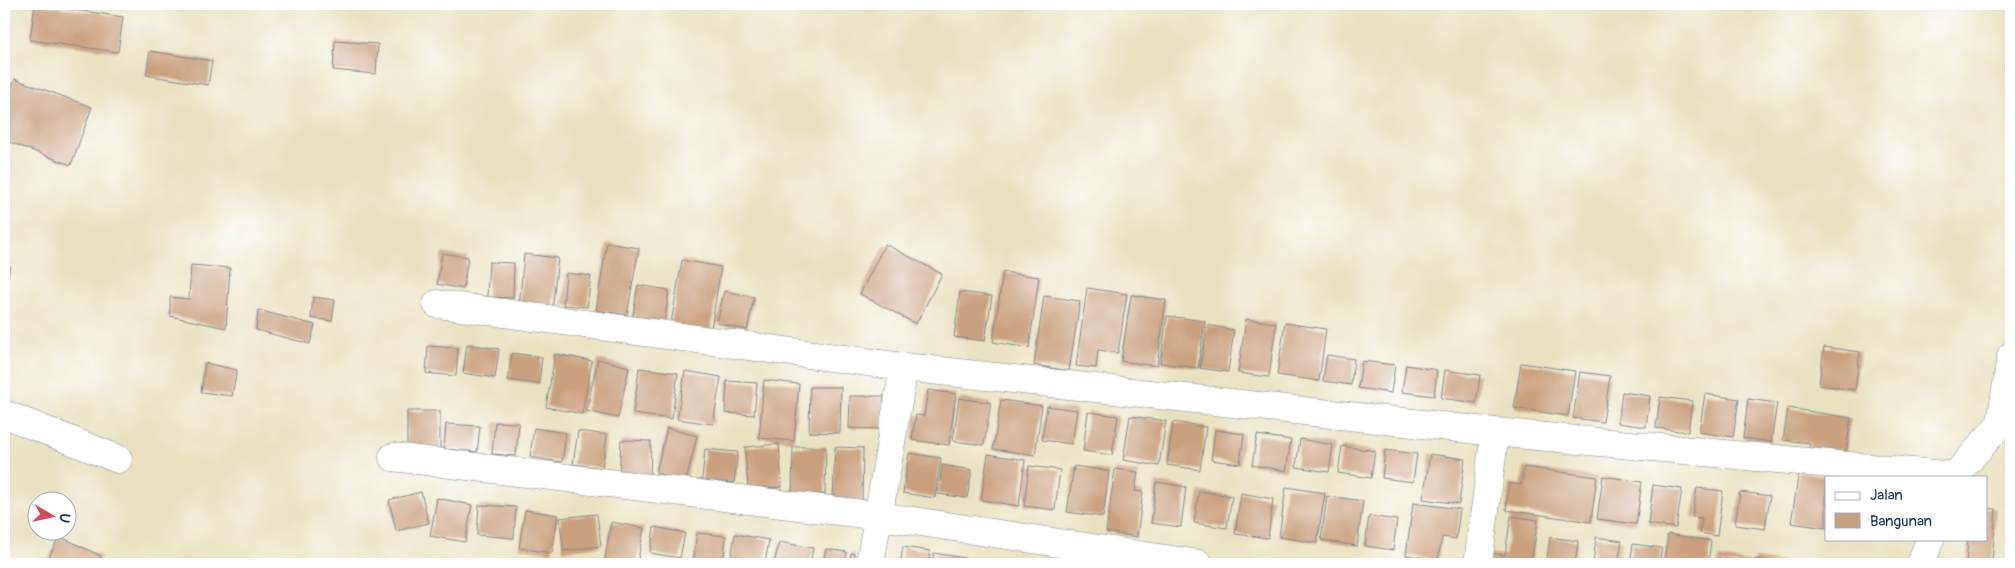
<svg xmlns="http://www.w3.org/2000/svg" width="2015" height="568" font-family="Pangolin,sans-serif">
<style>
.building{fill:#caa17f}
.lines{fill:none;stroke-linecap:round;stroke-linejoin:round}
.minor-casing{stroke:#82888f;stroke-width:29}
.path{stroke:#82888f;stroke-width:3;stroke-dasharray:4 4;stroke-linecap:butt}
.minor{stroke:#fff;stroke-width:28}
</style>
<rect width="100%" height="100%" fill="#fff"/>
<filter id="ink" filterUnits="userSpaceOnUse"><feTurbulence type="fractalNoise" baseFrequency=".02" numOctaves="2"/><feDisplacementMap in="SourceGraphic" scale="10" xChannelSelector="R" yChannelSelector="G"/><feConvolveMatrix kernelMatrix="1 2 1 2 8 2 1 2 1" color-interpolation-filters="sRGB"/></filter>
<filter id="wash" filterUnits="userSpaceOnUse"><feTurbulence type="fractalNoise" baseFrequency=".0096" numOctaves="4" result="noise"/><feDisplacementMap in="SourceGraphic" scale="20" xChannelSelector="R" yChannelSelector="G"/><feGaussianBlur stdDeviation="1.12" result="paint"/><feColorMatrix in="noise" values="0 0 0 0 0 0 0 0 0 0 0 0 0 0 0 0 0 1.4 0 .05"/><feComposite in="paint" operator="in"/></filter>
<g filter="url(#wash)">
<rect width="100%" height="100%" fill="#e9e2c0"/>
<g id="blocks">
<path class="building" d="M35,4L123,17L118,52L30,40Z
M335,41L378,44L376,74L333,70Z
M150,51L212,61L208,85L146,75Z
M15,79L92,107L71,165L4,140V107Z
M607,243L639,248L627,315L596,310Z
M885,244L942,274L916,324L860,294Z
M442,253L468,257L463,289L437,284Z
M524,254L558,258L552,311L519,307Z
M682,260L721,267L710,335L670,329Z
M489,262L514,263L513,298L487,297Z
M191,265L230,268L226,328L170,316V297L189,299Z
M4,266H10L5,292H4Z
M1003,272L1039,277L1029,348L993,342Z
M566,273L591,276L587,307L563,305Z
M638,285L669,290L664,326L632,320Z
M1087,288L1127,294L1118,353L1098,350L1096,368L1076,366Z
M724,291L754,297L747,330L717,323Z
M960,292L992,296L985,341L954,337Z
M1131,295L1166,300L1157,366L1121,361Z
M1044,296L1080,301L1069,371L1034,365Z
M313,297L335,300L332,321L311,318Z
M258,310L315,325L310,344L256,330Z
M1167,316L1205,321L1198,368L1160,363Z
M1246,319L1276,323L1269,377L1238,373Z
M1285,323L1326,329L1319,381L1277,375Z
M1207,325L1234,330L1228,372L1200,368Z
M467,344L499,349L495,378L463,373Z
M428,346L458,348L456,376L426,373Z
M1824,347L1860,352L1855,390L1819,385Z
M512,353L542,357L539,384L508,380Z
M555,354L592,361L582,414L546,407Z
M1327,355L1354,359L1351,385L1323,381Z
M598,359L629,367L618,418L586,411Z
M1362,361L1395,365L1391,393L1358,388Z
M205,363L237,370L232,396L201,392Z
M1521,363L1575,371L1568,416L1514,408Z
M1406,365L1437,370L1434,396L1402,392Z
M639,368L678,373L672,419L633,414Z
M1445,370L1480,375L1476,403L1441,398Z
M685,371L721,377L713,424L677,419Z
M1580,372L1610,376L1603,422L1573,418Z
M764,380L799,384L794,441L759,438Z
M727,381L757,383L754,415L725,413Z
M810,387H841L840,433L809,432Z
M928,390L956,394L949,445L912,440L916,415L924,416Z
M1622,392L1650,396L1646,427L1618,423Z
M1705,394L1739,399L1733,437L1699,432Z
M850,396H884L882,429L849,428Z
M1660,397L1692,401L1688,432L1656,428Z
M959,398L991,403L984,445L953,441Z
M1748,399L1777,403L1771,442L1743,438Z
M1001,400L1042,406L1035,455L993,449Z
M1047,406L1077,410L1072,444L1042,440Z
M1788,408L1851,418L1845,459L1808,454L1810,443L1783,440Z
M407,411H440V452H407Z
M1088,412L1118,416L1112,455L1083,451Z
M1130,416L1166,421L1159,466L1123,460Z
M495,422L519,423L516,456L492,454Z
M1173,422L1206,427L1200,470L1167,465Z
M446,424L480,426L477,452L444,449Z
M534,428L566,433L562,462L530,457Z
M667,428L697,436L686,481L656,473Z
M1215,430L1244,434L1240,464L1211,460Z
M578,431L607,435L602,468L573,464Z
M1257,435L1291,440L1286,471L1252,465Z
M1300,439L1333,445L1329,472L1296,467Z
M621,440L651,441L650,480L619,479Z
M779,444L782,487L748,489L745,447Z
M1342,446L1375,451L1371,478L1338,473Z
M793,447H826L825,494H792Z
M835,447L863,448L862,502L833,501Z
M705,449L738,452L734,483L702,480Z
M1385,450L1417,454L1413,482L1382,478Z
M909,453L941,458L935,498L903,493Z
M988,454L1025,460L1019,506L981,500Z
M1430,454L1465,459L1459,504L1423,499Z
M942,465L972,470L967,498L938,494Z
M1029,466L1060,470L1055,510L1024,506Z
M1074,466L1109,471L1103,517L1067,512Z
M1524,467L1597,477L1591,522L1506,510L1509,483L1521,485Z
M1115,469L1138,472L1135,491L1143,492L1137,537L1106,532Z
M1799,471L1826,477V528L1791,523Z
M1603,476L1642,482L1636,524L1597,519Z
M1156,482L1186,487L1181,527L1151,523Z
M1653,485L1682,489L1676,528L1648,524Z
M1286,487L1325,493L1317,543L1279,537Z
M1697,488L1723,491L1717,536L1700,533L1702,518L1692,517Z
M1199,491L1232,496L1227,528L1194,523Z
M421,492L429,523L396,531L389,500Z
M1740,492L1770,496L1765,529L1735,525Z
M1241,493L1273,499L1268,538L1235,534Z
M1327,496L1363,501L1357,546L1321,540Z
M437,498L472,505L465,542L430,536Z
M1413,503L1460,509L1456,539L1442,537L1438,560L1406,555Z
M479,505L516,507L514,538L477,535Z
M1986,508L1996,509L1992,564H1966L1968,539H1986Z
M525,510L558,515L552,553L519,548Z
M597,514L601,546L563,551L560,518Z
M1369,516L1397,520L1393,550L1365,546Z
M1511,516L1538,520L1531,564H1487L1489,553L1505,555Z
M611,522L644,528L637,564H604Z
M654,527L685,533L680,558L650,553Z
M697,533L726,536L723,564H693Z
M735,534L769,540L765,564H730Z
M1668,534L1711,541L1708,564L1664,562Z
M59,536L101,556L97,564H46Z
M1550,537L1578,541L1575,564H1546Z
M1596,537L1622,541L1618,564H1593Z
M779,542L813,548L810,564H774Z
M1633,544L1662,548L1659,564H1630Z
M903,547L930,551L929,564H900Z
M826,549L847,552L845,564H823Z
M851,553L855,554L853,564H849Z
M934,553L965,558L964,564H932Z
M1718,558L1750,562V564H1717Z
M974,559L1006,563V564H973Z
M1755,559L1787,563V564H1754Z"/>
</g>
</g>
<g filter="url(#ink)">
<use href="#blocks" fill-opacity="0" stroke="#82888f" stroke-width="1"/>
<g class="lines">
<g class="minor-casing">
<path id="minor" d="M437,304L904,367L1495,432L1954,476
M4,414L118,459
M2001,423L2011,356
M393,457L880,516L1199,564
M1954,477L2001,423L2011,424
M870,564L904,367
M1478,564L1495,432
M1921,564L1930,539"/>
</g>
<path class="path" d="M4,13L5,4"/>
<use href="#minor" class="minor"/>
</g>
</g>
<rect width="2015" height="568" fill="none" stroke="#fff" stroke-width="20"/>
<rect x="1825" y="476" width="162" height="65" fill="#ffffff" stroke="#a4acbf"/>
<rect x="1835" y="492" width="25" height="8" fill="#ffffff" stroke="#a4acbf"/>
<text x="1870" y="500" font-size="15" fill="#1b2f5e">Jalan</text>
<rect x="1835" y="513" width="25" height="15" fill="#caa17f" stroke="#a4acbf"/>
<text x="1870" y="526" font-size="15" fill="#1b2f5e">Bangunan</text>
<g transform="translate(52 516) rotate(99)"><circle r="24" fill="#ffffff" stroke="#a4acbf"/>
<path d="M0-4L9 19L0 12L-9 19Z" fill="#d1495b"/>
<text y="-8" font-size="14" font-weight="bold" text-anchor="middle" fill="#1b2f5e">U</text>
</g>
</svg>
